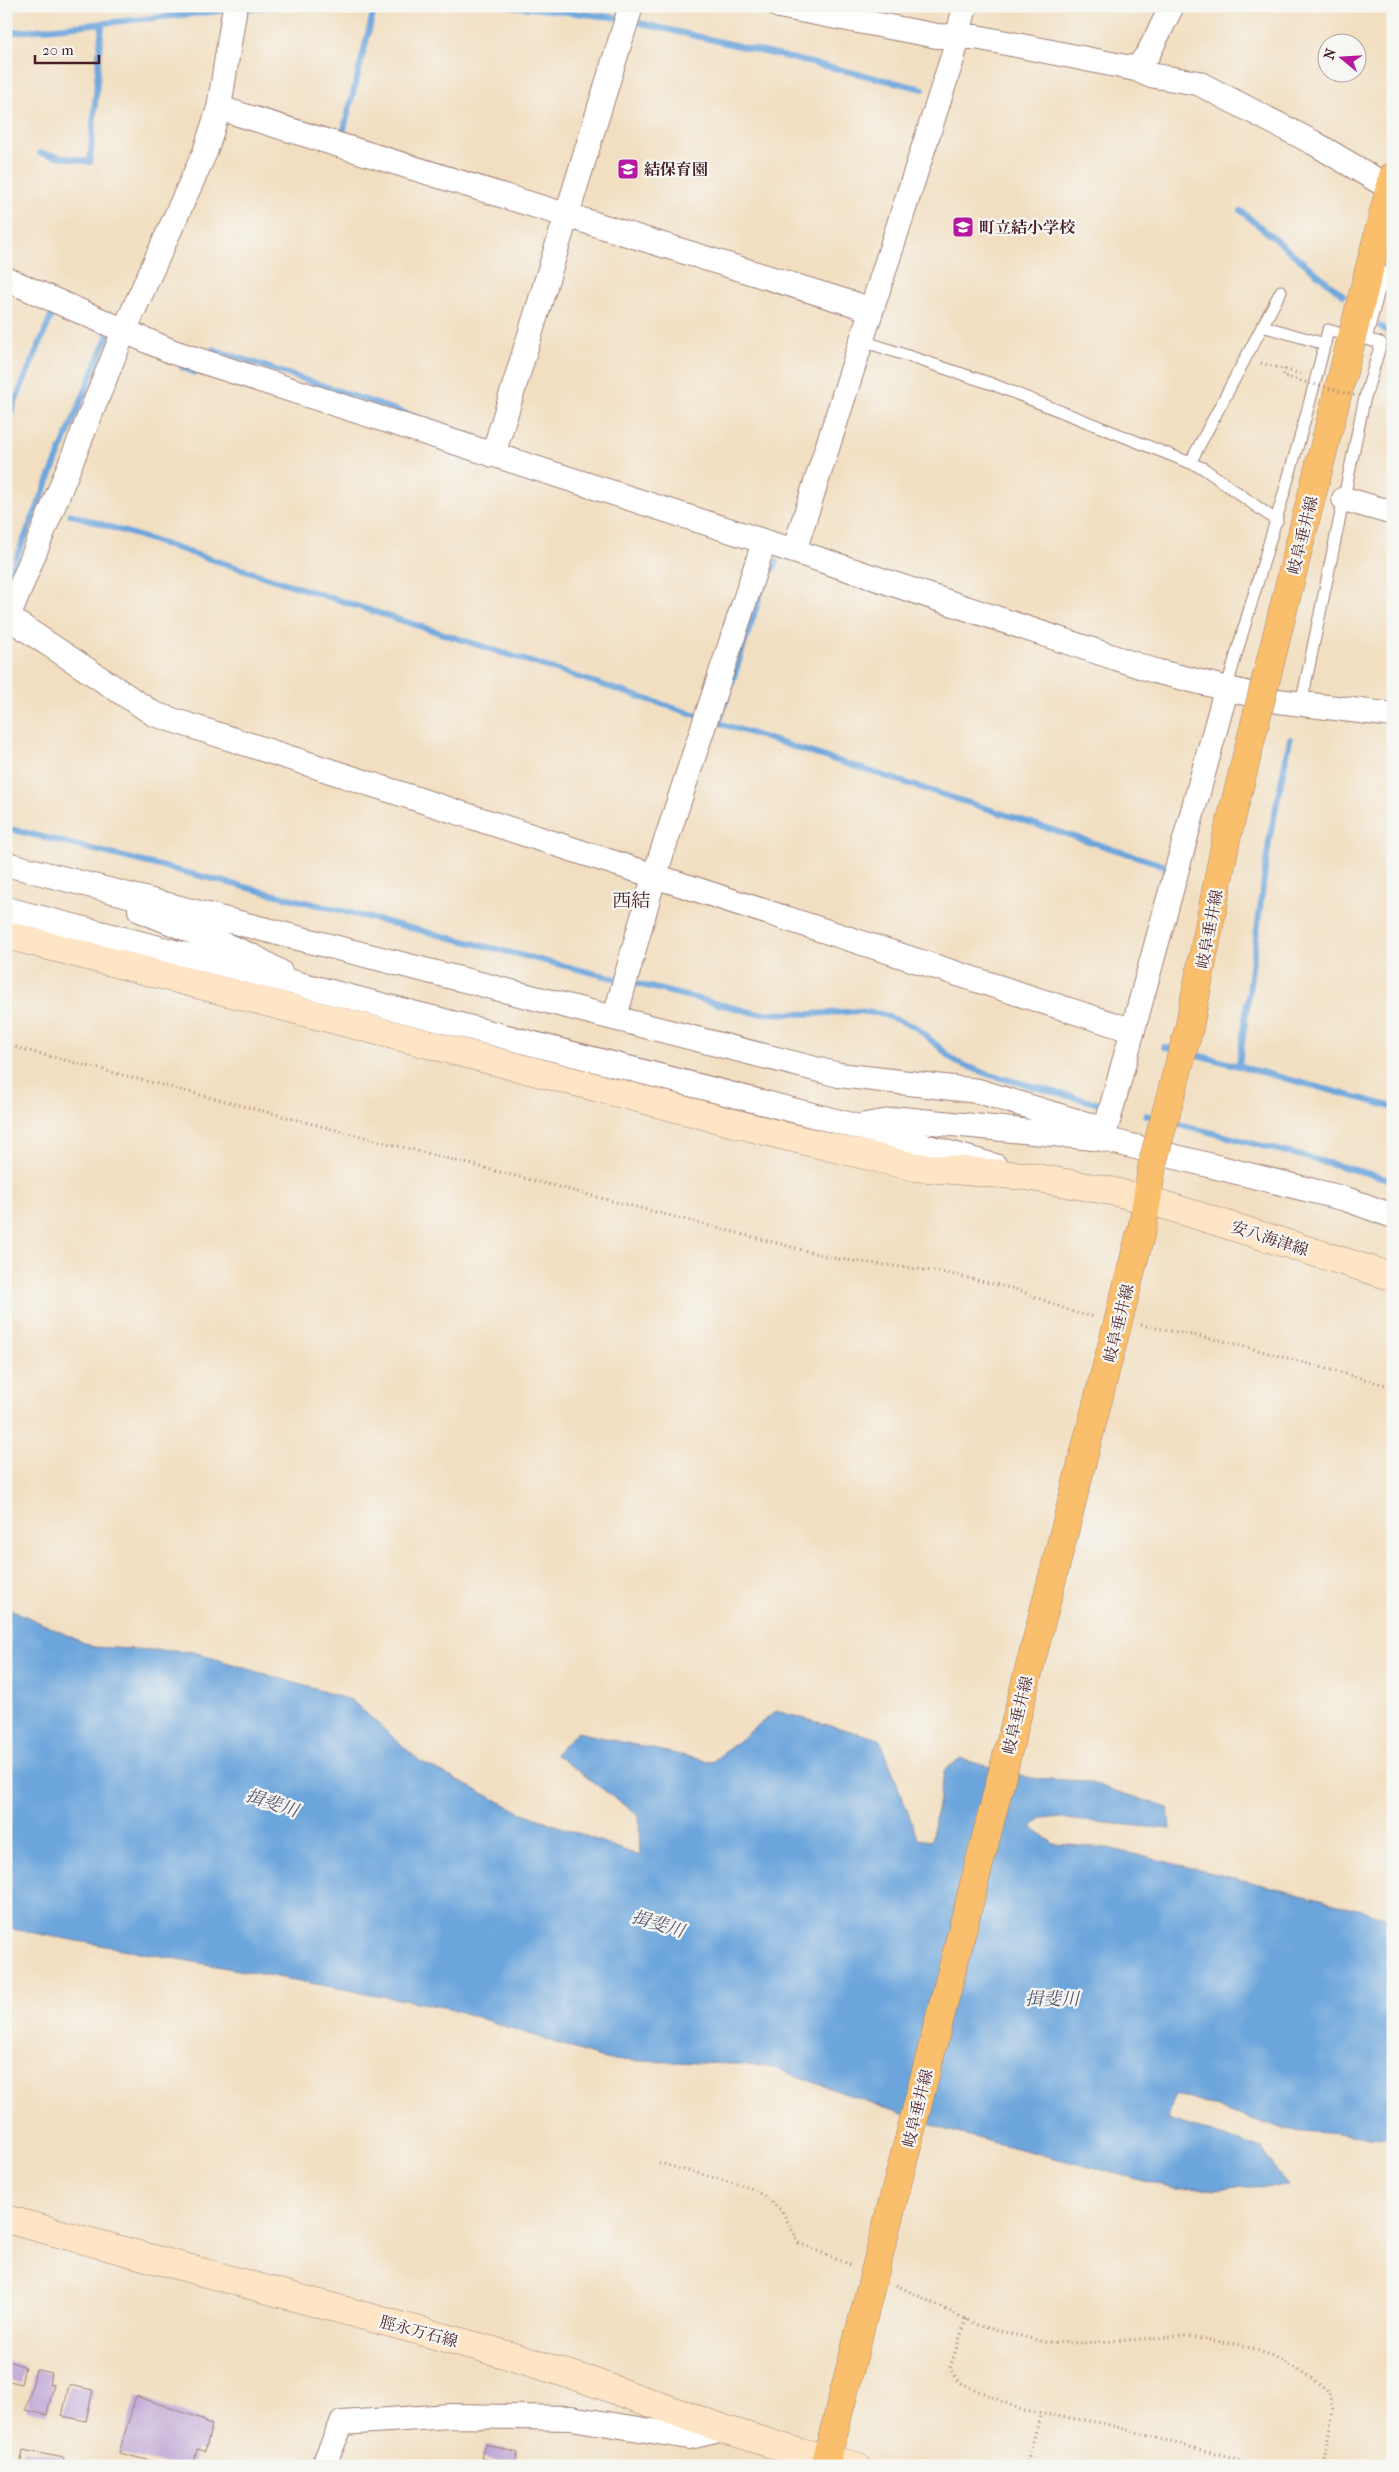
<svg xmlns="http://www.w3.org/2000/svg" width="1399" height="2472" font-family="'IM FELL French Canon','Noto Serif JP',serif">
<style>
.water{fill:#6ca5dc;stroke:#5b6284}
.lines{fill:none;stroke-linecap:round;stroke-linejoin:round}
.stream{stroke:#6ca5dc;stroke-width:6}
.building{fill:#bfa7d5}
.lane-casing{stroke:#9e7f76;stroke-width:13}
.street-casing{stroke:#9e7f76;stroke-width:26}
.secondary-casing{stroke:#9e7f76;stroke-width:29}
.primary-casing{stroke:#9e7f76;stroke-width:29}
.path{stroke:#9e7f76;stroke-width:3;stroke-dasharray:1 4;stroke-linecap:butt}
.lane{stroke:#fff;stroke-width:11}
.street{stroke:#fff;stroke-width:24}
.secondary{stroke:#fde5c5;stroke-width:28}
.primary{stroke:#f9bf6d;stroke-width:28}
.primary-bridge-casing{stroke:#9e7f76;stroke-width:29;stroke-linecap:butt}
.path-bridge{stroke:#9e7f76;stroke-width:3;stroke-dasharray:1 4;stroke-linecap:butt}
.primary-bridge{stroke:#f9bf6d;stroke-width:28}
.labels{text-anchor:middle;stroke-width:4.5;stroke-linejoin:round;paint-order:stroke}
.poi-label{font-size:16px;font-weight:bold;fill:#4a1f2b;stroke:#f6f6f2;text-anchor:start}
.street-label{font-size:16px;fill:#4a1f2b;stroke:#f6f6f2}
.water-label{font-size:18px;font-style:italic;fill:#585572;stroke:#f6f6f2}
.quarter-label{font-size:19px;fill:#4a1f2b;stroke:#f6f6f2}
</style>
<rect width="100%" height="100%" fill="#f6f6f2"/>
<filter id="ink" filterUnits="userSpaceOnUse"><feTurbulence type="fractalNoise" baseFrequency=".02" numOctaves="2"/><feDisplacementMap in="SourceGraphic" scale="10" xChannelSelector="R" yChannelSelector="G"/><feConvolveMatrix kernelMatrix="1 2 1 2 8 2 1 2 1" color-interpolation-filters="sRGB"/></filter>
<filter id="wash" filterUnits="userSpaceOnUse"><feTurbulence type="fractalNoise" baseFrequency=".0096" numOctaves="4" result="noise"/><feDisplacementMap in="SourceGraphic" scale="20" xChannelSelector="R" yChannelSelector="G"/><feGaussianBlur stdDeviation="1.12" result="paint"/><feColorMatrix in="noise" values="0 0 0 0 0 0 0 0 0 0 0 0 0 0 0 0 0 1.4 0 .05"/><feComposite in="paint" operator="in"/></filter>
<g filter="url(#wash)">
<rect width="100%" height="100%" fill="#f2dfc1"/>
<path class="water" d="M6,1607L93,1647L193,1652L351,1700L421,1762L520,1812L640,1856L639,1816L555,1754L577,1732L712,1762L776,1711L880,1739L918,1839L931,1841L945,1769L961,1759L1031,1778L1085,1781L1168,1808L1170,1829L1043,1817L1031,1827L1054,1844L1108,1848L1309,1896L1393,1919V2139L1281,2129L1175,2094L1168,2119L1262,2149L1288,2186L1175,2189L946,2130L766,2065L609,2060L449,2008L6,1928Z"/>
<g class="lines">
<path class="stream" d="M512,6L620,18
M249,9L275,6
M640,23L923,89
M6,33L221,11
M343,133L375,6
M40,153L90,162L102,23
M1241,211L1343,295
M1380,326L1393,336
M213,349L479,438
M182,367L195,373
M6,423L54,310
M70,514L696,715
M777,562L764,583L719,723L1166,866L1165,873
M6,583L109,333L106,332
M6,828L755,1013L812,1014L859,1011L881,1014L916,1027L956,1062L990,1075L1107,1106
M1164,1047L1177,1050
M1190,1053L1393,1107
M1239,1065L1269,841L1290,739
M1146,1115L1159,1119
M1171,1122L1393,1180"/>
</g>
<g id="blocks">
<path class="building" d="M6,2360L25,2367L21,2384L6,2380Z
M36,2369L52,2373L49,2383L54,2384L47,2415L26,2410Z
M69,2385L93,2390L86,2421L62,2416Z
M136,2396L205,2420V2423L212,2425L205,2451L197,2449L193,2466H172L119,2453Z
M485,2444L518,2453L514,2466L481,2458Z
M23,2450L64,2458L62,2466H20Z"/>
</g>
</g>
<g filter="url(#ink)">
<use href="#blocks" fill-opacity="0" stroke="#9e7f76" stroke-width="1"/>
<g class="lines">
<g class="lane-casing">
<path id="lane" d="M1262,326L1325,344
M863,341L992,384L1203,468L1277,521
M1190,463L1281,291
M1226,690C1260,570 1299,451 1328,330L1351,337
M1301,705L1364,401L1381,343L1366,339L1382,279"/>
</g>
<g class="street-casing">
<path id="street" d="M779,6L937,36L976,37L1136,69L1149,75L1198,83L1314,143L1390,188
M1136,69L1148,54L1172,6
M219,108L870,309
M1368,273L1393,283
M6,279L173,352L794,551L1155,671L1278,701L1393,715
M493,455L631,6
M1344,499L1393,513
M794,551L953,56L965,6
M6,616L154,714L1131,1030
M6,623L124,331L205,152L219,108L235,6
M6,864L839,1075L978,1091L1096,1127L1103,1139
M6,909L855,1126L995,1166
M140,910L252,956L280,972
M615,1017L654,877L764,542
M865,1125L902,1119L1103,1139L1346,1199L1393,1216
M1103,1139L1226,690
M323,2466L342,2423L450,2416L571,2418L689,2437L724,2429"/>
</g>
<g class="secondary-casing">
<path id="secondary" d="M6,935L788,1137L915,1167L1026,1176L1111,1191L1148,1200L1393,1277
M6,2219L494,2351L587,2380L724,2429L801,2453L857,2466"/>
</g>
<g class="primary-casing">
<path id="primary" d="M1306,518L1393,176
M1143,1224L1153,1161
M825,2466L833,2435"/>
</g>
<path class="path" d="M1261,363L1301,374
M6,1045L838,1259L941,1272L1015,1289L1076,1313L1096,1317
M1141,1325L1228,1342L1393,1387
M659,2163L749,2187L764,2196L782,2211L799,2243L853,2266
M896,2285L980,2326L1045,2342L1084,2343L1184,2336L1241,2345L1274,2356L1310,2377L1328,2392L1333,2411L1323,2466
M966,2319L950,2368L958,2382L1024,2411L1102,2423L1259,2466
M1026,2466L1041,2413"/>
<use href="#lane" class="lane"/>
<use href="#street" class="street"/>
<use href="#secondary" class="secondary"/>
<use href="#primary" class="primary"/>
<g class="primary-bridge-casing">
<path id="primary-bridge" d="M1153,1161L1189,1028L1226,840L1306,518
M833,2435L1143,1224"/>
</g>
<path class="path-bridge" d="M1285,369L1283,376L1357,396"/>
<use href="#primary-bridge" class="primary-bridge"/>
</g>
</g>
<defs>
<g id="school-square" transform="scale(1.125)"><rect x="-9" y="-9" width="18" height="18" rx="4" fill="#b5179e" stroke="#f6f6f2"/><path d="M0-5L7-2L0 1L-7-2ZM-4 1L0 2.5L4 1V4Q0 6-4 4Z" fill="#fff"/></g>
</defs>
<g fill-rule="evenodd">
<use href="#school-square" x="628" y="169"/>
<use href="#school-square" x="963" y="227"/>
</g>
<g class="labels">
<g class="poi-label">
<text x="644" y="175">結保育園</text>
<text x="979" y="233">町立結小学校</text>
</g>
<g class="street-label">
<text transform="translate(1302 535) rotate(-76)" y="6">岐阜垂井線</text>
<text transform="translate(1209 929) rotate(-79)" y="6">岐阜垂井線</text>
<text transform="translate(1270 1238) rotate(18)" y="6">安八海津線</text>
<text transform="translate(1118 1323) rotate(-76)" y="6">岐阜垂井線</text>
<text transform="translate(1017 1715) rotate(-76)" y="6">岐阜垂井線</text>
<text transform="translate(917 2108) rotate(-76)" y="6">岐阜垂井線</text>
<text transform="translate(419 2331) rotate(15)" y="6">脛永万石線</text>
</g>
<g class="water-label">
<text transform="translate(272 1803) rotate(18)" y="6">揖斐川</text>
<text transform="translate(658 1924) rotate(17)" y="6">揖斐川</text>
<text x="1052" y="2005">揖斐川</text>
</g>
<g class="quarter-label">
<text x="631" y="907">西結</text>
</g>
</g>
<rect width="1399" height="2472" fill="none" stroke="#f6f6f2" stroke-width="25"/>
<g transform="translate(1342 58) rotate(288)"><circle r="24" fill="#f6f6f2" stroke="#b1a0a2"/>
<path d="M0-4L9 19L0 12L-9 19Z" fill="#b5179e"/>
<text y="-8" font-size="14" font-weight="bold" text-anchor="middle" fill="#4a1f2b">N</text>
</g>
<path d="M35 55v8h64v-8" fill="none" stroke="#4a1f2b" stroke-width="2.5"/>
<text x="42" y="55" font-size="15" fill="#4a1f2b" stroke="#f6f6f2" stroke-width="4" paint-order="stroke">20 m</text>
</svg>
